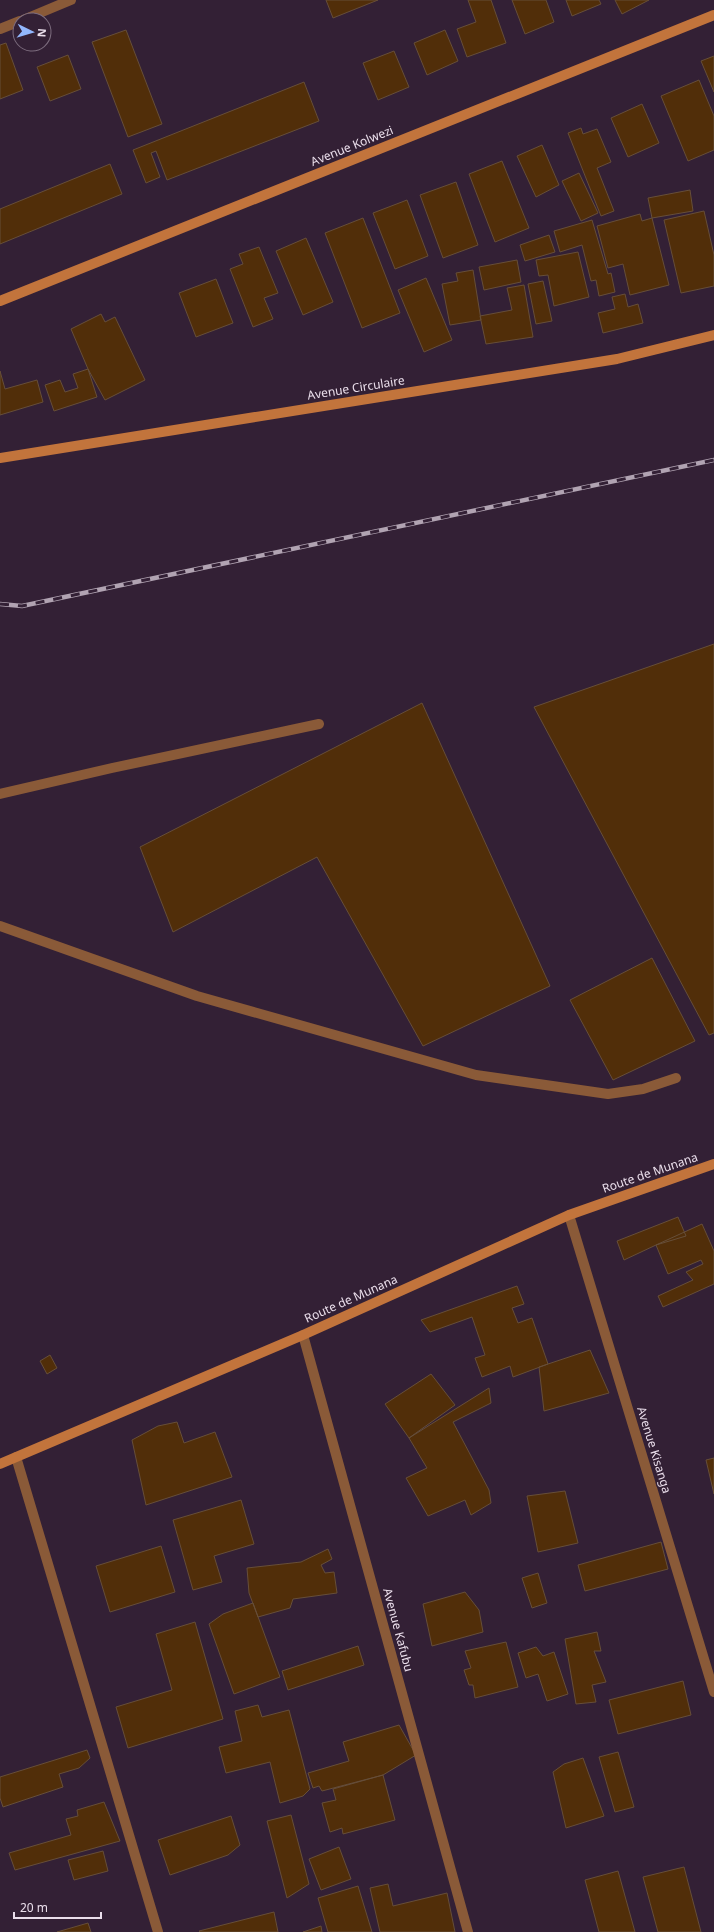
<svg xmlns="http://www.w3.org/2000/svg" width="714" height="1932" font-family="'Noto Sans',sans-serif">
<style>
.building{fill:#512e09;stroke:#664e39}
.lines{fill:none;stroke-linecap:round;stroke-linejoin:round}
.lane{stroke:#8a5a38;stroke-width:10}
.street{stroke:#8a5a38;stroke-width:10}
.secondary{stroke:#c2743c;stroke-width:10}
.rail-casing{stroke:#b1a3b2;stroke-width:4.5}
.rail{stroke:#332035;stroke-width:3;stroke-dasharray:9;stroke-linecap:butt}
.labels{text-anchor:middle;stroke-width:3;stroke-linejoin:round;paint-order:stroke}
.street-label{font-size:12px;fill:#eadeeb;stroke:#332035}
</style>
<rect width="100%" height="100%" fill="#332035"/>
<path class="building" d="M326,0H378L333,18Z
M468,0H491L506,43L467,57L457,29L476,22Z
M512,0H546L554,22L525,34Z
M566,0H599L601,4L572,16Z
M615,0H649L622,14Z
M126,30L162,124L128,137L92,42Z
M445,30L458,61L427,75L414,43Z
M6,43L23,90L0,99V45Z
M394,51L409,87L378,100L363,63Z
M68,55L81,89L50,101L37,67Z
M714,56V92L701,61Z
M699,80L714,116V150L688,161L661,96Z
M304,82L319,121L167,180L156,151L151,153L160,177L146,183L133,150Z
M642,104L659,143L628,157L611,118Z
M581,128L583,134L597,129L611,162L597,168L614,211L601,216L568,133Z
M542,145L559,185L536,197L517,156Z
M502,161L529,228L495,242L469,174Z
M110,164L122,194L0,244V209Z
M579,173L598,213L581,221L562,181Z
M456,182L478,245L443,258L420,195Z
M690,190L693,211L652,218L648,198Z
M407,200L428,256L395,269L373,213Z
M704,211L714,255V286L681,293L664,220Z
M640,214L642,221L652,218L669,285L630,295L623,264L608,268L597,226Z
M363,218L400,313L362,328L325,233Z
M592,220L608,274L611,273L615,292L599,296L596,280L591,281L582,245L560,252L554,231Z
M549,235L555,252L525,261L520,245Z
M306,238L333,302L303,315L276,251Z
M259,247L278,293L264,298L273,319L253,327L230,269L243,264L239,254Z
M578,252L589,297L554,306L548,275L539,276L536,260Z
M517,260L521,282L484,290L479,267Z
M473,270L481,320L450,325L442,284L458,281L456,273Z
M426,278L452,340L424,352L398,290Z
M216,279L233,323L196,337L179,293Z
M543,281L552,321L536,324L528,284Z
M524,285L533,337L486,344L480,316L512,310L507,288Z
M625,294L628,307L638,304L643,323L603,333L598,313L615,309L612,297Z
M101,314L105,322L115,317L145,380L105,400L88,369L71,329Z
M88,369L97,397L54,411L45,385L60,380L65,392L78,388L73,374Z
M0,371L5,389L37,380L43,402L0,415Z
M714,644V1033L709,1035L534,707Z
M422,703L550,986L423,1046L317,857L173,932L140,847Z
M652,958L695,1041L613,1080L570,1000Z
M678,1217L686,1236L656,1245L624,1260L617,1241Z
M702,1224L714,1251V1284L663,1307L658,1296L693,1280L686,1272L703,1264L701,1260L668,1274L656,1245Z
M517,1286L524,1304L512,1308L518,1323L532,1318L548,1364L513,1377L510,1366L482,1377L475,1358L485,1355L472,1317L430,1332L421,1320Z
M590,1350L609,1393L544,1411L539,1367Z
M50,1355L57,1368L47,1374L40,1361Z
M431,1374L455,1405L409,1438L385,1404Z
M489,1388L491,1403L453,1422L489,1490L491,1503L471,1515L465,1500L428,1516L406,1478L427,1468L409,1438Z
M177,1422L184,1443L215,1432L232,1477L146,1505L132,1440L158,1426Z
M714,1458V1494L706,1460Z
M565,1491L578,1543L538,1552L527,1496Z
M241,1500L254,1544L214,1556L222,1582L193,1590L173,1520Z
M661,1542L668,1569L585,1591L578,1565Z
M161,1546L175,1592L110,1612L96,1566Z
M328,1549L332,1559L321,1565L325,1573L334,1572L337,1593L293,1599L290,1608L258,1617L249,1593L247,1568L301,1562Z
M538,1573L547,1603L532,1608L522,1578Z
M465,1592L479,1610L483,1632L432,1646L423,1604Z
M253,1603L280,1677L234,1694L209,1624L223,1614Z
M195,1622L223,1719L128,1748L116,1707L172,1690L156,1634Z
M597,1632L601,1651H594L606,1682L592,1685L596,1702L576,1704L565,1639Z
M506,1642L518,1687L475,1698L473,1685H469L464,1670L471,1668L465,1651Z
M358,1646L364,1665L288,1690L282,1671Z
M536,1647L543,1656L554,1652L568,1694L547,1701L538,1674L526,1678L518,1653Z
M683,1681L691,1715L618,1734L609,1700Z
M258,1705L262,1717L289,1710L310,1789L303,1796L280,1803L270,1762L226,1773L219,1747L242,1741L235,1711Z
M399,1725L416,1755L383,1775L322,1791L319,1786L313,1788L308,1773L349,1761L343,1742Z
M87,1750L90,1758L79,1768L59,1774L63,1787L3,1807L0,1798V1777Z
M618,1752L634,1807L615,1812L599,1757Z
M583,1758L604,1816L566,1828L553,1772L564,1764Z
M383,1775L395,1820L343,1834L342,1828L330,1832L322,1803L336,1800L333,1789Z
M104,1802L120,1841L15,1870L9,1853L71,1835L66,1819L78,1816L77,1810Z
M291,1815L309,1884L287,1898L267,1821Z
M231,1816L240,1845L228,1855L170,1875L158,1840Z
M339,1847L351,1879L321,1890L309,1859Z
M103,1851L108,1871L74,1880L68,1860Z
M684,1867L701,1932H658L643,1877Z
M618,1871L635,1932H599L585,1880Z
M388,1884L393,1906L447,1893L455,1932H380L370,1888Z
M358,1886L372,1932H328L318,1898Z
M274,1912L278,1932H200L199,1931Z
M88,1923L91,1932H57Z
M321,1926L322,1932H303Z"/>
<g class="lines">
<path class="lane" d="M0,794L112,768L319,724
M0,926L197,996L476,1075L608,1094L643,1089L676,1078"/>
<path class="street" d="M23,20L71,0
M0,29L20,21
M569,1215L714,1692
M303,1335L468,1932
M16,1457L158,1932"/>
<path class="secondary" d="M0,301L714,15
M0,458L617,359L714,335
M0,1464L303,1335L569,1215L714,1164"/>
<g class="rail-casing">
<path id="rail" d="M0,604L22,606L714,460"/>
</g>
<use href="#rail" class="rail"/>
</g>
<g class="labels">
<g class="street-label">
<text transform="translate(352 146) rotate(-22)" y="4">Avenue Kolwezi</text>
<text transform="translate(356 388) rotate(-9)" y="4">Avenue Circulaire</text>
<text transform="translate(650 1173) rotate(-19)" y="4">Route de Munana</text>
<text transform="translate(351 1299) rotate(-24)" y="4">Route de Munana</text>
<text transform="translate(654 1450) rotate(73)" y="4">Avenue Kisanga</text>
<text transform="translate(398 1630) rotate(75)" y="4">Avenue Kafubu</text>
</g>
</g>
<g transform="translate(32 32) rotate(95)"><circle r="19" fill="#332035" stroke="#7c6c7e"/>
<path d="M0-3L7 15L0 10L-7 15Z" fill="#92b7fd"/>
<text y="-6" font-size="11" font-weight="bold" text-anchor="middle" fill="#eadeeb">N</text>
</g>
<path d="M14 1912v6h87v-6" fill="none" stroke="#eadeeb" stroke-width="2"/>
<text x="20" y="1912" font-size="12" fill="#eadeeb" stroke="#332035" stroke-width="3" paint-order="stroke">20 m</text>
</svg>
